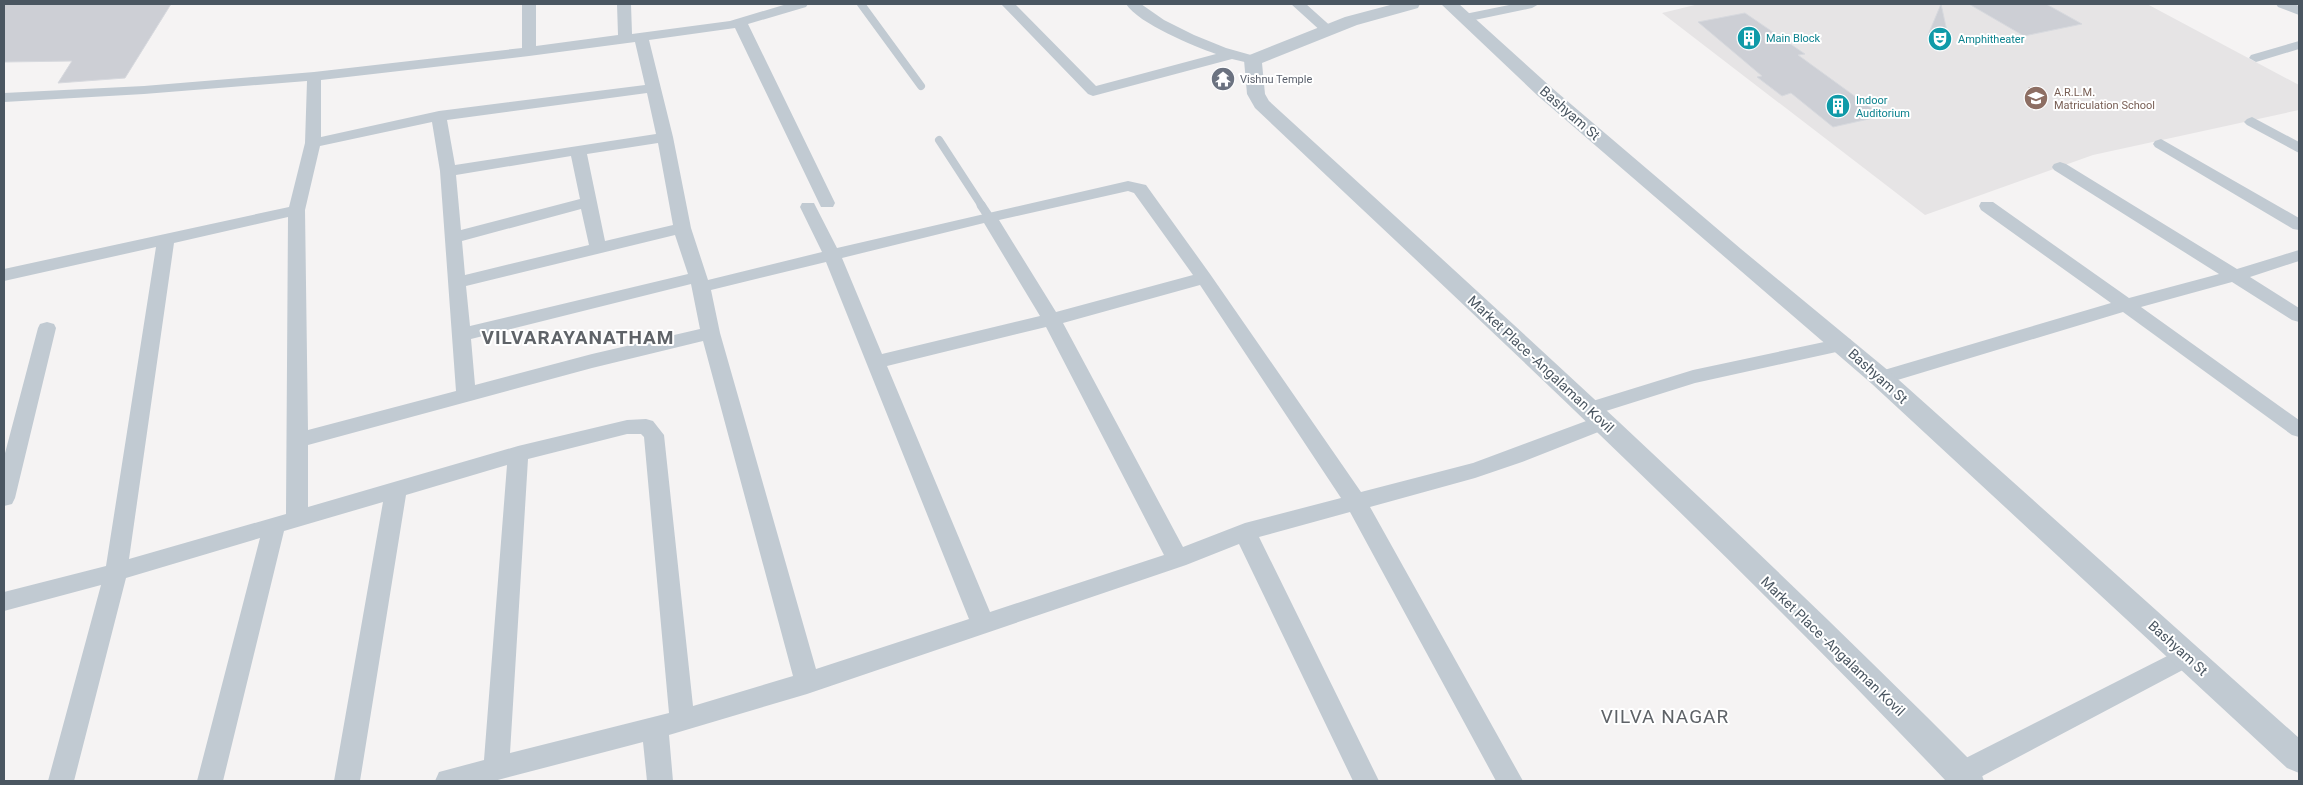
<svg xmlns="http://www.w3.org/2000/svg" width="2303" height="785" font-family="Roboto,sans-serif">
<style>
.education{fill:#e6e4e5}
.building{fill:#cdcfd5;stroke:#d7d9de}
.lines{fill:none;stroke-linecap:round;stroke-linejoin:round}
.service-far1{stroke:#c1cad2;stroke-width:8}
.service{stroke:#c1cad2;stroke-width:9}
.minor{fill:#c1cad2;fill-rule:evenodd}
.tertiary{fill:#c1cad2;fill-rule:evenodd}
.labels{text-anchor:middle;stroke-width:4;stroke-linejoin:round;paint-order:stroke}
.far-culture-label{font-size:11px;fill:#0d838f;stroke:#fff;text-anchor:start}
.far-worship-label{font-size:11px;fill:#5b616d;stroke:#fff;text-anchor:start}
.far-education-label{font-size:11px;fill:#785e54;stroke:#fff;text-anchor:start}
.street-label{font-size:14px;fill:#4a5661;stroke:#fff}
.district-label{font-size:19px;font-weight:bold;letter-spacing:1px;fill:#5f6368;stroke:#fff}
.near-quarter-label{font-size:19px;letter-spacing:1px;fill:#5f6368;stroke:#fff}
</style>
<rect width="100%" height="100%" fill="#f5f3f3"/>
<path class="education" d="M1699,4H2147L2299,85V110L2093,155L1925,215L1662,13Z"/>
<path class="building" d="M4,4H171L125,78L58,83L72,61L4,62Z
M1941,4L1950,45L1933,43L1928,35Z
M1969,4H2046L2082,24L2024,36Z
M1745,13L1805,54L1798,55L1882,116L1833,127L1791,93L1782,96L1757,77L1762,76L1698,22Z"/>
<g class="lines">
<path class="service-far1" d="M861,4L921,86
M939,140L982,206"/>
<path class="service" d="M981,205L989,217"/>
<path class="minor" d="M522,4H536V46L618,35L617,4H631L632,34L730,21L787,4H808L806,7L748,24L835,203L833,207H821L819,203L735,28L649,40L673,137L691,228L708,280L822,252L800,207L802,203H814L816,207L837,248L1128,181L1146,185L1210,274L1361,492L1473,463L1597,417L1604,415L1611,417L1614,422L1611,427L1522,462L1475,478L1370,507L1523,781H1496L1350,512L1259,537L1379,781H1353L1239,544L1186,565L807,694L669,735L673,781H647L643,742L494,781H435L439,772L484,760L507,465L406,495L360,781H334L383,502L284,531L223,781H197L260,538L126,578L74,781H48L101,585L4,611V592L106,566L156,247L4,281V269L289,207L305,143L307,81L144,94L4,102V93L144,86L314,72L522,48ZM635,42L645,85L439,111L321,137V80L529,56ZM647,93L656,134L455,165L447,120ZM432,122L440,171L456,391L308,430L305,210L320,146ZM658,143L673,225L605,241L587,154ZM571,156L580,199L461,230L456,175ZM1128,191L1134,193L1193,275L1056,312L999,220ZM581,209L589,245L465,275L462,241ZM288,217L286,514L129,559L174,243ZM984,223L1040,316L882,354L842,258ZM675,235L688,274L470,326L466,286ZM826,262L969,619L816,669L720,333L711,290ZM691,284L700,329L592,354L475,385L471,339ZM1200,285L1341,498L1245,523L1183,547L1063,323ZM1046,327L1164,555L990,612L887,366ZM703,341L793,676L693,706L664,435L653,421L646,419L627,420L518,446L308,507V445L592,368ZM627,434H641L644,437L669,713L510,753L528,459Z
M1001,4H1015L1096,86L1216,54C1194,46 1139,24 1126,4H1141L1164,20L1194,35L1226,48L1258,57L1260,60L1253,64L1232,59L1093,96L1088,94Z
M1291,4H1306L1335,30L1333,33H1323Z
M1514,4H1539L1532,8L1465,22L1458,18L1460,15Z
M2276,4H2294L2299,6V15L2278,7Z
M2299,41V49L2256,62L2249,58L2251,55Z
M2252,117L2299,142V153L2247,125L2244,122L2247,119Z
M2161,139L2299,218V230L2293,229L2155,147L2153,144L2155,141Z
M2060,162L2066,164L2237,269L2299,250V261L2250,277L2299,308V322L2292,320L2232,282L2141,307L2299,420V437L2292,435L2123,312L1881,385L1874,383L1871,378L1874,373L2111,303L1981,210L1979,206L1981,202H1993L2129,298L2219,274L2054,170L2052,167L2054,164Z
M47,322L54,324L56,328L15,498L12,504L4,506V457L38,328L40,324Z
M1843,338L1850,339L1853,344L1850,349L1695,383L1590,416L1583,414L1580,409L1583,404L1693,370Z
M2187,646L2196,649L2199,656L2196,663L1973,781H1951L1948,774L1952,765Z"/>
<path class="tertiary" d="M1394,4H1420L1418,8L1357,25L1262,63L1265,94L1269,101C1509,320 1751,539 1980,770L1984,781H1946C1725,548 1489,329 1255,108L1247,94L1244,60L1247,56L1345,17Z
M1441,4H1459L1552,88L1741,249L1890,372L2299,738V773L2287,768L1872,384L1538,96Z"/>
</g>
<defs>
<g id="building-disc" transform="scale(1.25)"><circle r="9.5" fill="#0f9aa8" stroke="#fff"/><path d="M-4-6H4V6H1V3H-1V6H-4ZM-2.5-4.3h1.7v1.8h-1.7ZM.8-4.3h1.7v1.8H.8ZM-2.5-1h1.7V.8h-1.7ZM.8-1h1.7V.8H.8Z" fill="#fff"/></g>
<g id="theatre-disc" transform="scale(1.25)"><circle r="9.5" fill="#0f9aa8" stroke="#fff"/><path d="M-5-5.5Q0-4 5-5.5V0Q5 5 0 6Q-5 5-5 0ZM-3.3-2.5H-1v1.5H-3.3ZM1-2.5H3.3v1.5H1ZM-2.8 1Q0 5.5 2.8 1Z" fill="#fff"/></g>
<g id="temple-disc" transform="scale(1.25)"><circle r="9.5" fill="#6b7280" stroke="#fff"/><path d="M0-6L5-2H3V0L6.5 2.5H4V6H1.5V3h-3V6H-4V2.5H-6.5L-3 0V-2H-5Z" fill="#fff"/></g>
<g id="school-disc" transform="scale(1.25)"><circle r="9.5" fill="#8d6e63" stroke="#fff"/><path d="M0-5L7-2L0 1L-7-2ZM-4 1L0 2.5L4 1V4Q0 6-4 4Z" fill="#fff"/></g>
</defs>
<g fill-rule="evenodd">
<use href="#building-disc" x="1749" y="38"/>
<use href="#theatre-disc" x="1940" y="39"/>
<use href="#temple-disc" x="1223" y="79"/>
<use href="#school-disc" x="2036" y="98"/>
<use href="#building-disc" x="1838" y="106"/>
</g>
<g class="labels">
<g class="far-culture-label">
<text x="1766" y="42">Main Block</text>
<text x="1958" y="43">Amphitheater</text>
<text x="1856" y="104">Indoor<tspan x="1856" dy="13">Auditorium</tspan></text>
</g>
<g class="far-worship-label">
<text x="1240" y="83">Vishnu Temple</text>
</g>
<g class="far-education-label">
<text x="2054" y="96">A.R.L.M.<tspan x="2054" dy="13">Matriculation School</tspan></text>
</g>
<g class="street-label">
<text transform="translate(1570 113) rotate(41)" y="5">Bashyam St</text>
<text transform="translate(1541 364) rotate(43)" y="5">Market Place -Angalaman Kovil</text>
<text transform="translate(1878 376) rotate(42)" y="5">Bashyam St</text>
<text transform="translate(1833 646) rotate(44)" y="5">Market Place -Angalaman Kovil</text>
<text transform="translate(2178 648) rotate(42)" y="5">Bashyam St</text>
</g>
<g class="district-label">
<text x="578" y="344">VILVARAYANATHAM</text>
</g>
<g class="near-quarter-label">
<text x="1665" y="723">VILVA NAGAR</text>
</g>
</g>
<rect width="2303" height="785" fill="none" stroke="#4a5661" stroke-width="10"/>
</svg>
